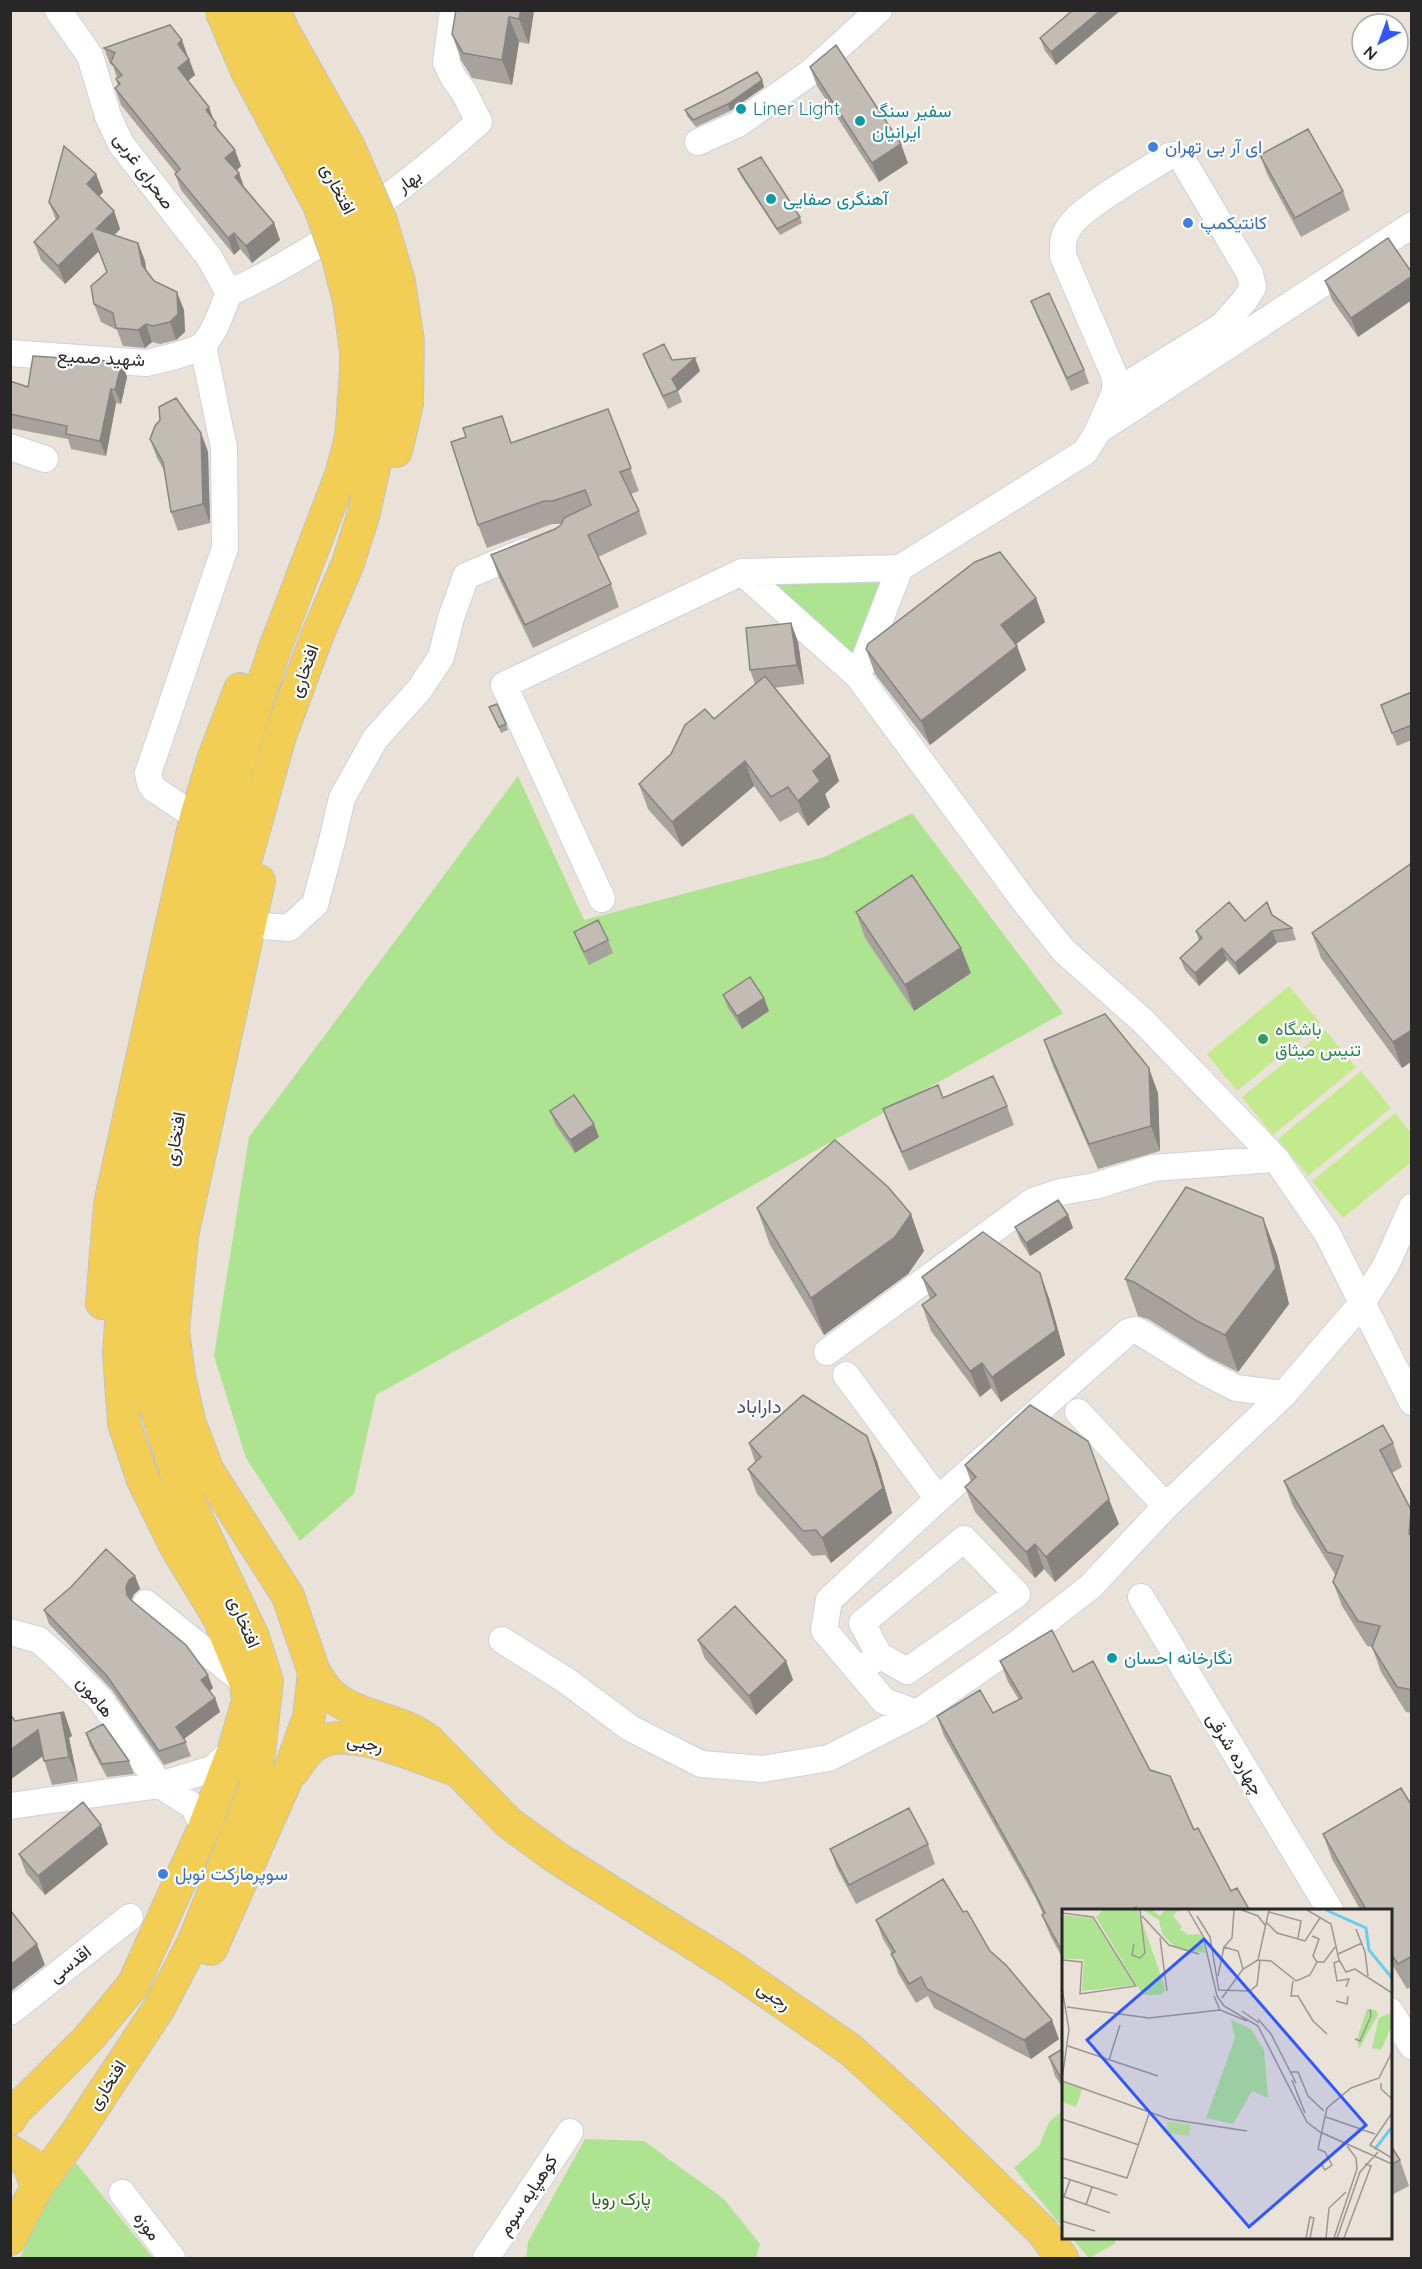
<svg xmlns="http://www.w3.org/2000/svg" width="1422" height="2269" font-family="Quicksand,Vazirmatn,sans-serif">
<style>
.green{fill:#aee392}
.pitch{fill:#c3eb8d}
.lines{fill:none;stroke-linecap:round;stroke-linejoin:round}
.minor-casing{stroke:#cdd1e1;stroke-width:28}
.major-casing{stroke:#c3c3c3;stroke-width:34}
.minor{stroke:#fff;stroke-width:26}
.major{stroke:#f3ce54;stroke-width:32}
.major-bridge-casing{stroke:#c3c3c3;stroke-width:34;stroke-linecap:butt}
.major-bridge{stroke:#f3ce54;stroke-width:32}
.wall{fill:#a7a29c}
.shaded-wall{fill:#88847f}
.building{fill:#c2bcb5;stroke:#88847f;stroke-width:1.5}
.culture-dot{fill:#0f9aa8;stroke:#fff;stroke-width:2}
.shop-dot{fill:#3f7fe0;stroke:#fff;stroke-width:2}
.leisure-dot{fill:#2e9e5b;stroke:#fff;stroke-width:2}
.labels{text-anchor:middle;stroke-width:4.5;stroke-linejoin:round;paint-order:stroke}
.culture-label{font-size:18px;fill:#0d838f;stroke:#fff;text-anchor:start}
.shop-label{font-size:18px;fill:#366cbe;stroke:#fff;text-anchor:start}
.street-label{font-size:18px;fill:#272727;stroke:#fff}
.leisure-label{font-size:18px;fill:#27864d;stroke:#fff;text-anchor:start}
.park-label{font-size:18px;fill:#276417;stroke:#fff}
.neighbourhood-label{font-size:20px;fill:#475078;stroke:#fff}
.inset-river{fill:none;stroke:#66ccf1;stroke-width:3}
.inset-road{fill:none;stroke:#9c9791;stroke-width:1.5}
.view{fill:#3158fe;fill-opacity:0.15;stroke:#3158fe;stroke-width:3}
.inset-edge{fill:none;stroke:#272727;stroke-width:3}
</style>
<rect width="100%" height="100%" fill="#eae2d8"/>
<path class="green" d="M883,581L853,655L769,583Z
M518,776L584,920L824,857L912,813L1063,1013L376,1395L354,1494L300,1541L246,1458L214,1356L249,1137Z
M1063,2110V2228L1014,2168L1039,2146L1049,2122Z
M585,2139L644,2141L724,2199L760,2244L756,2258H526L528,2242Z
M76,2163L153,2258H20L47,2200Z
M1072,2238H1113L1116,2243L1089,2258Z"/>
<path class="pitch" d="M1289,986L1320,1023L1237,1091L1207,1054Z
M1325,1030L1356,1067L1273,1135L1242,1097Z
M1361,1071L1391,1108L1308,1176L1278,1139Z
M1395,1113L1411,1133V1162L1343,1218L1312,1181Z"/>
<g class="lines">
<g class="minor-casing">
<path id="minor" d="M58,10L90,56L108,116L121,144L209,257L229,293
M698,142L738,124L811,72L879,10
M229,293C321,251 404,189 479,122L464,92L453,77L446,62L453,10
M10,353L146,363C159,360 196,352 204,344C216,331 222,309 229,293
M1098,431L1115,392V377L1063,256C1063,246 1062,238 1068,229C1080,207 1145,172 1169,156L1175,155L1182,159L1250,274L1253,287L1245,300L1222,326L1115,392
M10,447L45,459
M742,572L858,676L900,568
M858,676L1024,901L1064,951L1143,1021L1276,1159L1327,1233L1412,1402
M196,817L154,789L150,783L148,773L225,548L224,448L203,346
M602,899L504,685L742,572L900,568L1085,452L1098,431L1412,225
M249,925L289,928L315,904L331,845L342,798L375,739L419,690L441,657L451,618L466,576L526,551
M827,1352L1033,1201L1060,1192L1095,1186L1153,1168L1276,1159
M846,1375L938,1499
M1078,1412L1166,1506
M1141,1597L1330,1910
M146,1603L246,1684
M10,1632L39,1640L62,1661L100,1699L160,1785L193,1806L204,1828
M502,1640L567,1681L630,1728L701,1764L763,1769L829,1758L917,1713L1014,1646L1090,1587L1166,1506L1284,1394L1363,1302L1386,1265L1412,1207
M859,1672L879,1655L862,1623L964,1539L1017,1594L907,1671L879,1655
M917,1713L884,1701L824,1630L829,1600L938,1499L1128,1332L1135,1330L1140,1332L1203,1371L1236,1388L1284,1394
M10,1806L160,1785L212,1769L234,1749
M1390,2011L1412,2046
M10,2012L130,1917
M122,2193L172,2258
M486,2258L570,2132"/>
</g>
<g class="major-casing">
<path id="major" d="M396,451L407,404L408,343
M102,1303L110,1204L168,941L196,817L213,760L240,689
M314,1672C321,1683 328,1694 339,1701C367,1719 403,1720 429,1741L509,1823L557,1858L731,1967L851,2050L919,2112L1043,2232L1062,2258
M294,1770C299,1763 304,1754 311,1748C340,1720 418,1757 450,1768
M211,1949L287,1778L309,1717L314,1672L288,1596L208,1471L189,1421L179,1376L173,1331L182,1236L259,881
M10,2119L15,2111L88,2039L133,1985L204,1828L234,1749L248,1701L246,1684L219,1618L176,1547L143,1480L124,1423L119,1354L124,1274L192,942L247,732L275,648L341,475L351,438L356,372V351
M10,2151L28,2162L37,2187
M10,2239L37,2187L77,2132L159,2008L194,1941L255,1788L267,1681L253,1637L177,1476L155,1405L148,1337L160,1229L176,1130L199,1028L280,736L317,636L348,563L363,516L382,432L386,350"/>
</g>
<use href="#minor" class="minor"/>
<use href="#major" class="major"/>
<g class="major-bridge-casing">
<path id="major-bridge" d="M221,10L247,71L319,205L338,258L349,301L356,351
M246,10C276,87 326,155 360,230C376,267 381,310 386,350
M274,10L284,32L349,147L381,221L399,282L408,341"/>
</g>
<use href="#major-bridge" class="major-bridge"/>
</g>
<path class="wall" d="M456,10H534L529,44L519,42L512,85L472,78L461,60L452,34Z
M1073,10L1056,65L1045,51L1040,38Z
M104,48L188,57L195,75L188,81L209,107L213,119L216,123L219,132L241,166L236,171L239,173L244,187L274,223L280,240L252,263L240,249L234,255L181,190L175,174L176,173L121,105L115,88L118,86L116,79L117,78L113,66L110,64Z
M810,67L908,163L879,182L817,86Z
M762,80L764,87L730,111L696,127L687,116L685,110Z
M1260,155L1343,191L1350,210L1301,237L1267,174Z
M738,169L800,217L802,223L780,235L741,176Z
M96,174L103,192L99,196L114,211L120,229L115,235L138,243L145,261L146,271L154,281L184,310L185,332L176,340L160,344L152,342L145,348L123,346L117,330L101,322L94,304L107,272L99,251L65,284L41,260L34,242L56,220L49,202Z
M1388,238L1358,337L1332,300L1325,281Z
M1031,301L1084,370L1089,383L1071,391L1036,314Z
M643,354L672,360L695,358L700,371L678,391L682,402L668,409L648,367Z
M122,362L127,377L121,404L116,403L106,456L71,449L68,439L10,428V381L28,387Z
M608,409L639,491L631,494L639,511L647,534L598,557L611,584L619,607L533,648L499,578L491,555L555,529L562,524H552L487,548L478,525L466,437L512,443Z
M201,433L208,452L210,523L178,531L171,512L165,472L157,458L150,439Z
M1036,598L1045,622L1016,644L1026,670L930,745L875,674L866,649Z
M791,623L798,642L804,684L774,688L830,756L839,781L825,794L830,807L808,826L798,812L780,822L754,786L682,847L648,809L639,784L755,684L750,670Z
M1412,692V740L1397,746L1381,705Z
M489,707L506,724L508,730L501,733Z
M1412,863V1061L1402,1068L1321,958L1312,933Z
M856,912L971,973L914,1011L865,938Z
M1272,915L1292,928L1296,940L1277,943L1239,975L1227,960L1199,986L1185,970L1180,958L1199,941L1196,931Z
M574,932L608,940L613,953L589,965L579,945Z
M723,995L764,998L769,1011L742,1029L728,1008Z
M1044,1040L1158,1093L1160,1151L1098,1169L1053,1066Z
M943,1098L1007,1106L1014,1125L909,1171L890,1129L883,1109Z
M550,1111L599,1137L575,1153L555,1124Z
M757,1208L924,1251L908,1274L824,1335L770,1245Z
M1068,1215L1073,1228L1030,1256L1020,1240L1015,1227Z
M1263,1218L1277,1255L1289,1304L1238,1372L1210,1358L1148,1319L1138,1316L1125,1279Z
M922,1277L1049,1298L1065,1355L1001,1402L991,1388L980,1397L931,1331L922,1305L930,1299Z
M749,1443L877,1461L892,1513L831,1563L825,1555L812,1556L757,1494L748,1469L755,1462Z
M1393,1443L1402,1467L1392,1473L1412,1510V1714L1411,1713L1406,1712L1381,1672L1372,1647L1367,1646L1342,1606L1333,1582L1336,1576L1293,1506L1284,1481Z
M965,1465L1119,1524L1055,1582L1044,1569L1035,1578L975,1512L965,1487L971,1482Z
M135,1576L140,1589L134,1594L131,1601L213,1688L210,1691L215,1698L220,1712L184,1739L191,1756L164,1765L112,1690L49,1624L44,1610Z
M698,1640L786,1661L793,1680L756,1715L705,1659Z
M1000,1661L1073,1672L1150,1770L1194,1830L1231,1891L1250,1911H1064V1961L1050,1935L1042,1915L1043,1914L1036,1899L944,1736L937,1716L993,1713L1019,1700L1008,1682Z
M64,1712L72,1736L69,1738L78,1781L52,1785L43,1757L15,1721Z
M86,1733L129,1761L134,1774L107,1777L90,1746Z
M1412,1806V1987L1407,1989L1390,1961V1911H1361L1332,1859L1323,1834Z
M108,1844L45,1895L26,1873L19,1854Z
M928,1844L935,1864L856,1904L837,1868L830,1849Z
M963,1912L990,1951L1059,2039L1031,2059L934,2008L928,1996L916,2003L898,1973L892,1954L883,1939L876,1920Z
M1064,2048V2090L1055,2076L1049,2057Z
M1390,2144L1400,2160L1409,2186L1390,2196Z"/>
<path class="shaded-wall" d="M521,10H534L529,44L519,19Z
M1101,10H1121L1056,65L1051,52Z
M509,17L519,42L512,85L502,60Z
M182,40L188,57L178,44Z
M189,59L195,75L184,84L178,68Z
M762,80L764,87L730,111L728,104Z
M209,107L215,124L206,110Z
M901,144L908,163L879,182L872,163Z
M235,150L241,166L231,175L225,158Z
M239,173L245,190L235,177Z
M96,174L103,192L94,202L87,184Z
M114,211L120,229L102,247L96,229Z
M274,223L280,240L252,263L246,246Z
M92,233L99,251L65,284L58,266Z
M234,233L240,249L234,255L228,238Z
M138,243L145,261L148,283L142,265Z
M1412,276V300L1358,337L1351,318Z
M177,292L184,310L185,332L176,340L170,322Z
M146,324L152,342L145,348L138,330Z
M695,358L700,371L678,391L672,379Z
M122,362L127,377L121,404L115,390Z
M111,389L116,403L106,456L100,441Z
M201,433L208,452L210,523L203,504Z
M1036,598L1045,622L1010,649L1001,625Z
M791,623L798,642L804,684L797,665Z
M1017,646L1026,670L930,745L921,721Z
M830,756L839,781L825,794L830,807L808,826L798,801L813,771Z
M745,761L754,786L682,847L672,822Z
M1272,931L1277,943L1239,975L1235,963Z
M961,948L971,973L914,1011L905,985Z
M1222,948L1227,960L1199,986L1195,973Z
M764,998L769,1011L742,1029L737,1016Z
M1412,1030V1061L1402,1068L1393,1042Z
M1149,1068L1158,1093L1160,1151L1151,1126Z
M594,1124L599,1137L575,1153L570,1140Z
M911,1214L924,1251L908,1274L824,1335L811,1298Z
M1068,1215L1073,1228L1030,1256L1026,1243Z
M1263,1218L1277,1255L1289,1304L1238,1372L1225,1335Z
M1040,1273L1049,1298L1065,1355L1001,1402L992,1377Z
M982,1363L991,1388L980,1397L970,1371Z
M867,1436L877,1461L892,1513L831,1563L822,1538Z
M1109,1499L1119,1524L1055,1582L1046,1557Z
M1412,1510V1541L1409,1534Z
M1035,1544L1044,1569L1035,1578L1026,1552Z
M135,1576L140,1589L134,1594L131,1601L127,1595L126,1587L129,1580Z
M786,1661L793,1680L756,1715L749,1696Z
M208,1675L213,1688L206,1694L201,1680Z
M215,1698L220,1712L181,1741L176,1727Z
M64,1712L72,1736L69,1738L78,1781L69,1757L61,1714Z
M38,1730L46,1754L10,1780V1750Z
M101,1825L108,1844L45,1895L38,1876Z
M37,1944L45,1965L10,1992V1965Z
M1052,2020L1059,2039L1031,2059L1024,2040Z"/>
<path class="building" d="M456,10H521L519,19L509,17L502,60L463,53L452,34Z
M1073,10H1101L1051,52L1040,38Z
M170,25L182,40L178,44L189,59L178,68L209,107L206,110L216,123L214,125L235,150L225,158L239,173L235,177L274,223L246,246L234,233L228,238L175,174L180,169L115,88L120,84L116,79L122,75L111,62L115,53L104,48Z
M836,45L901,144L872,163L810,67Z
M757,72L762,80L728,104L693,120L685,110L721,92Z
M1308,129L1343,191L1295,218L1260,155Z
M64,146L96,174L87,184L114,211L96,229L138,243L142,265L154,281L177,292L178,314L170,322L153,326L146,324L138,330L116,328L113,313L94,304L91,286L107,272L92,233L58,266L34,242L59,217L49,202Z
M761,157L800,217L777,229L738,169Z
M1388,238L1412,273V276L1351,318L1325,281Z
M1049,293L1084,370L1067,378L1031,301Z
M664,344L672,360L695,358L672,379L678,390L663,396L643,354Z
M33,356L122,362L115,390L111,389L100,441L66,434L67,426L10,414V381L28,387Z
M176,398L201,433L203,504L171,512L163,462L150,439L155,426L160,420L159,407Z
M608,409L631,468L620,472L639,511L588,535L611,584L525,625L491,555L555,529L561,525L564,518L591,505L585,490L553,501H544L478,525L451,442L466,437L463,428L502,416L511,443Z
M1000,552L1036,598L1001,625L1017,646L921,721L866,649L868,644L975,562Z
M791,623L797,665L750,670L746,628Z
M765,676L830,756L813,771L820,781L798,801L788,787L771,797L745,761L672,822L639,784L671,754L685,725L705,709L714,719Z
M1412,692V725L1392,733L1381,705Z
M497,704L506,724L499,727L489,707Z
M1412,863V1030L1393,1042L1312,933Z
M912,875L961,948L905,985L856,912Z
M1229,902L1245,921L1267,902L1272,915L1292,928L1272,931L1235,963L1222,948L1195,973L1180,958L1202,938L1196,931Z
M598,920L608,940L584,952L574,932Z
M750,977L764,998L737,1016L723,995Z
M1105,1014L1149,1068L1151,1126L1089,1144L1044,1040Z
M993,1076L1007,1106L902,1152L883,1109L938,1085L943,1098Z
M574,1095L594,1124L570,1140L550,1111Z
M835,1140L888,1187L911,1214L895,1237L811,1298L757,1208Z
M1186,1187L1263,1218L1276,1268L1225,1335L1197,1321L1134,1282L1125,1279Z
M1058,1200L1068,1215L1026,1243L1015,1227Z
M983,1232L1040,1273L1056,1330L992,1377L982,1363L970,1371L922,1305L936,1295L922,1277Z
M803,1395L867,1436L883,1488L822,1538L816,1530L803,1531L748,1469L761,1457L749,1443Z
M1030,1405L1088,1441L1109,1499L1046,1557L1035,1544L1026,1552L965,1487L976,1477L965,1465Z
M1383,1425L1393,1443L1380,1450L1411,1510L1409,1534L1412,1535V1690L1397,1687L1372,1647L1380,1626L1358,1621L1333,1582L1343,1556L1327,1552L1284,1481Z
M106,1549L135,1576L129,1580L126,1587L127,1595L131,1600L186,1645L208,1675L201,1680L215,1698L176,1727L186,1742L159,1751L107,1676L44,1610L71,1587Z
M735,1606L786,1661L749,1696L698,1640Z
M1052,1630L1073,1672L1093,1661L1150,1770L1170,1776L1194,1830L1198,1828L1231,1891L1237,1888L1250,1911H1137L1136,1907L1130,1911H1064V1947L1061,1949L1042,1915L1045,1913L1028,1879L937,1716L980,1690L993,1713L1022,1698L1000,1661Z
M64,1712L61,1714L69,1757L44,1761L38,1730L10,1750V1714L15,1721Z
M103,1724L129,1761L102,1764L86,1733Z
M1401,1788L1412,1806V1956L1398,1964L1390,1952V1911H1367L1323,1834Z
M83,1802L101,1825L38,1876L19,1854Z
M909,1808L928,1844L849,1885L830,1849Z
M943,1879L963,1912L967,1911L990,1951L1006,1965L1052,2020L1024,2040L927,1989L921,1977L909,1984L891,1954L895,1952L876,1920Z
M10,1910L37,1944L10,1965Z
M1064,2048V2083L1049,2057Z
M1390,2144L1400,2160L1390,2165Z"/>
<g class="culture-dot">
<circle cx="741" cy="109" r="6"/>
<circle cx="860" cy="121" r="6"/>
<circle cx="771" cy="199" r="6"/>
<circle cx="1112" cy="1658" r="6"/>
</g>
<g class="shop-dot">
<circle cx="1153" cy="147" r="6"/>
<circle cx="1188" cy="223" r="6"/>
<circle cx="163" cy="1874" r="6"/>
</g>
<circle class="leisure-dot" cx="1263" cy="1039" r="6"/>
<g class="labels">
<g class="culture-label">
<text x="753" y="115">Liner Light</text>
<text x="872" y="117">سفیر سنگ<tspan x="872" dy="21">ایرانیان</tspan></text>
<text x="783" y="205">آهنگری صفایی</text>
<text x="1124" y="1664">نگارخانه احسان</text>
</g>
<g class="shop-label">
<text x="1165" y="153">ای آر بی تهران</text>
<text x="1200" y="229">کانتیکمپ</text>
<text x="175" y="1880">سوپرمارکت نوبل</text>
</g>
<g class="street-label">
<text transform="translate(144 171) rotate(54)" y="6">صحرای غربی</text>
<text transform="translate(409 181) rotate(-35)" y="6">بهار</text>
<text transform="translate(338 189) rotate(63)" y="6">افتخاری</text>
<text transform="translate(101 358) rotate(3)" y="6">شهید صمیع</text>
<text transform="translate(304 671) rotate(-70)" y="6">افتخاری</text>
<text transform="translate(175 1139) rotate(-80)" y="6">افتخاری</text>
<text transform="translate(244 1622) rotate(67)" y="6">افتخاری</text>
<text transform="translate(95 1697) rotate(50)" y="6">هامون</text>
<text transform="translate(365 1743) rotate(11)" y="6">رجبی</text>
<text transform="translate(1235 1754) rotate(59)" y="6">چهارده شرقی</text>
<text transform="translate(70 1964) rotate(-38)" y="6">اقدسی</text>
<text transform="translate(774 1996) rotate(35)" y="6">رجبی</text>
<text transform="translate(107 2085) rotate(-57)" y="6">افتخاری</text>
<text transform="translate(528 2195) rotate(-57)" y="6">کوهپایه سوم</text>
<text transform="translate(147 2226) rotate(52)" y="6">موزه</text>
</g>
<g class="leisure-label">
<text x="1275" y="1035">باشگاه<tspan x="1275" dy="21">تنيس ميثاق</tspan></text>
</g>
<g class="park-label">
<text x="621" y="2205">پارک رویا</text>
</g>
<g class="neighbourhood-label">
<text x="759" y="1413">داراباد</text>
</g>
</g>
<g transform="translate(1062 1909)">
<rect width="330" height="330" fill="#eae2d8"/>
<path d="M41,1H76L100,70L103,82L98,86H81L34,8ZM81,1H90L98,7L103,1H116L111,7L120,18L118,20L126,26L139,25L143,44L113,38L100,25L97,11ZM0,6L30,9L73,76L20,82L22,50H0ZM305,100L314,101L316,106L297,140L295,130ZM328,104L330,116L319,141L310,139L317,109ZM169,111L189,120L202,141L206,189L190,182L171,215L144,209L173,129ZM0,173L20,180L14,198L0,193Z" fill="#aee392"/>
<path d="M106,212L129,216L127,227L104,224Z" fill="#c3eb8d"/>
<path class="inset-river" d="M264,1L304,19L307,41L330,69M313,240L330,218"/>
<path class="inset-road" d="M126,1L141,27L155,87L162,97L196,117L245,213L258,223L330,255M172,1L170,29L162,38L176,42L181,60M180,1L196,7L203,16M245,1L269,15L277,51L284,63L293,60L330,84M207,3L239,12L236,29M0,4L31,8L74,77L18,85L20,53L0,51M80,7L107,36L137,45M135,7L148,28L157,82M205,14L215,24L243,32L258,9M294,20L303,43L306,67M250,27L257,30L251,47L255,53M98,29L105,82M72,35L70,46L78,49L83,44L78,1M276,45L300,34M196,51L209,52L234,72L248,66L255,53M277,52L272,54L275,72L287,70L284,78M255,53H262L273,38M156,67L162,38M231,72L229,87H236L251,112L265,125M0,79L7,121L0,170M156,81L188,82L195,76L198,51M152,87L158,101L185,112M160,89L181,60L196,51L207,1M274,92L285,95L286,87M0,96V148M5,98L87,109L158,101M180,102L197,114M196,110L209,125L234,174M293,130L298,132L309,107L308,100M6,137L96,167M47,151L58,116M229,163H236L246,187L262,202M230,171L243,204M0,172L107,210L185,222M319,174V180L330,190M330,204L308,236L330,249M264,208L313,225M0,210L77,236M0,249L65,269L88,202M259,255L263,261L270,256L263,243L256,240L265,199L289,179L317,169L330,143M0,268L55,286M0,287L48,304M2,288L8,271M24,296L30,278M0,312L33,322M244,329L248,308L252,309L248,329M264,329L267,299L284,283M272,329L295,260L294,249L285,237M275,329L298,263L316,243M282,329L309,257L303,255"/>
<path class="view" d="M142,30L304,216L187,318L25,131Z"/>
<rect width="330" height="330" class="inset-edge"/>
</g>
<rect width="1422" height="2269" fill="none" stroke="#272727" stroke-width="24"/>
<g transform="translate(1380 42) rotate(221)"><circle r="28" fill="#ffffff" stroke="#a9a9a9" stroke-width="1.5"/>
<path d="M0-4.5L10 22L0 15L-10 22Z" fill="#3158fe"/>
<text y="-9" font-size="16" font-weight="bold" text-anchor="middle" fill="#272727">N</text>
</g>
</svg>
